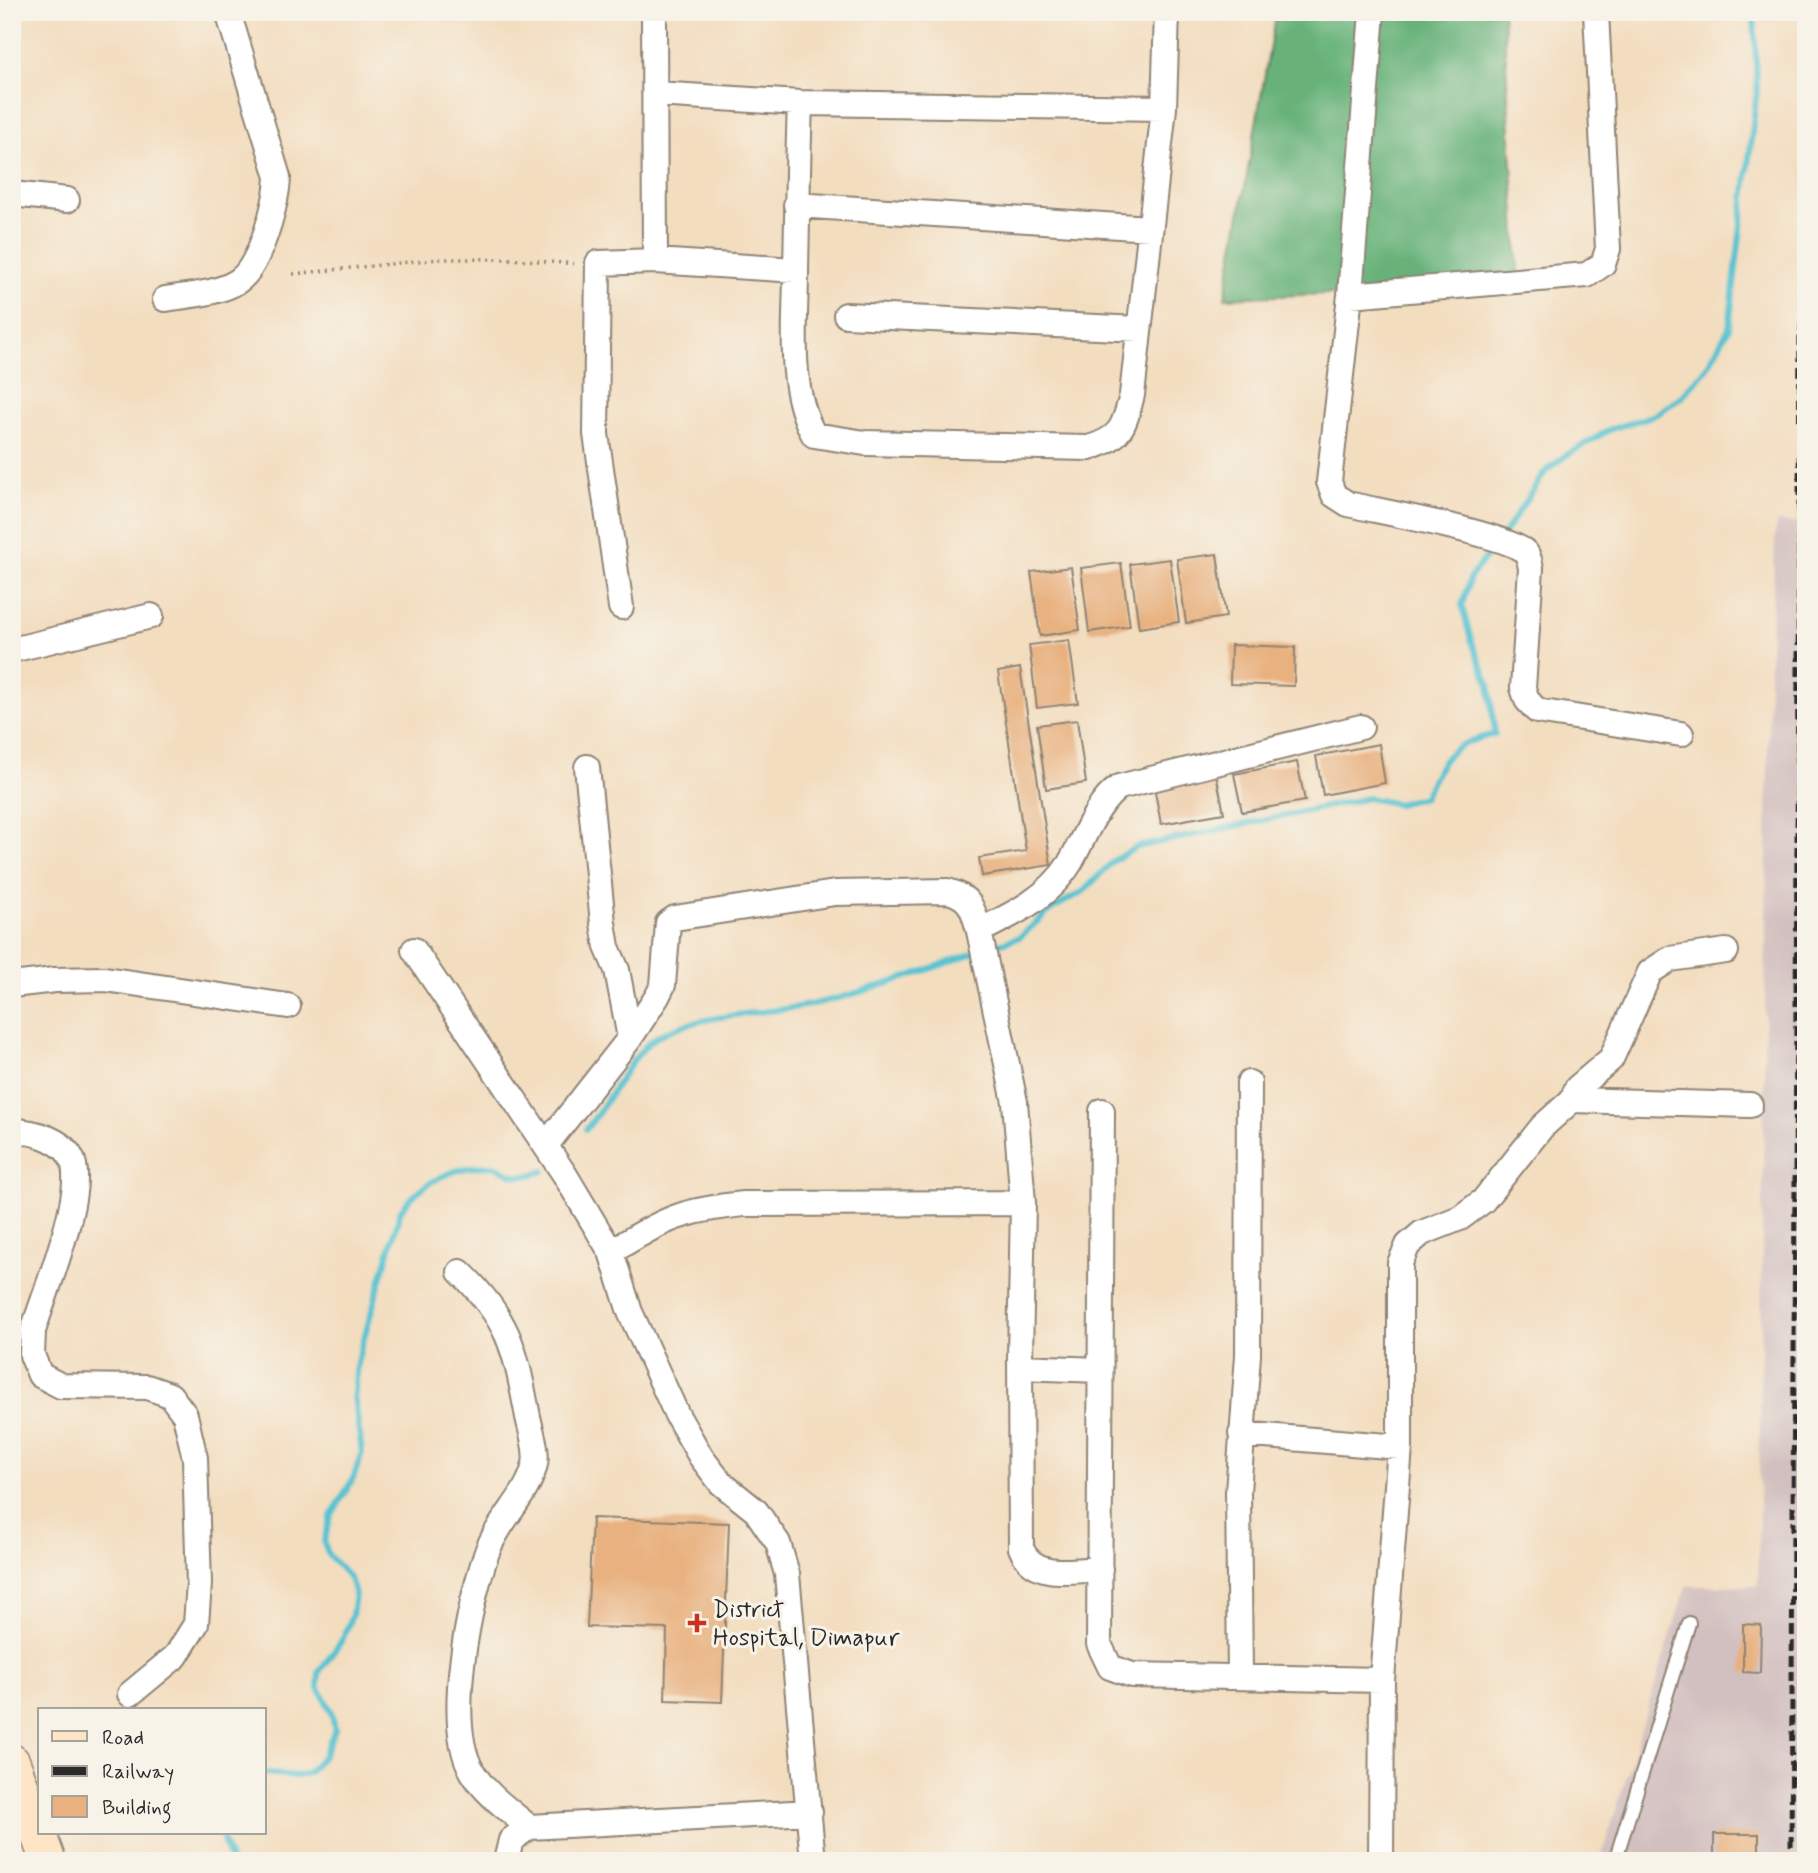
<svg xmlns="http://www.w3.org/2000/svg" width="1818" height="1873" font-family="Mynerve,sans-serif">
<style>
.industrial{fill:#d2bfbf}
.forest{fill:#68b27a;stroke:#4a6e52;stroke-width:2}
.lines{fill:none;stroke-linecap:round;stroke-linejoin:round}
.stream{stroke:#58c3d1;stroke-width:6}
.building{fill:#e8b17f}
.service-casing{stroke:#8f8475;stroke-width:16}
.minor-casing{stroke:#8f8475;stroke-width:28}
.secondary-casing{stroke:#8f8475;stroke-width:38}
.path{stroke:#8f8475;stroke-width:3.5;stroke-dasharray:2 5;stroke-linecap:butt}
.service{stroke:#fff;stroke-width:12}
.minor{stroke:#fff;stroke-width:24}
.secondary{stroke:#fde5c5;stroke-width:35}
.rail{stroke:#2b2b2b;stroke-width:5;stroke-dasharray:10 5;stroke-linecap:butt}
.poi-dot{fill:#c8321e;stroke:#f7f3e8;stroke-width:2.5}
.labels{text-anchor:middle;stroke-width:6;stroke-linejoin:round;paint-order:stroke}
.poi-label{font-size:24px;fill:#2b2b2b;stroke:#f7f3e8;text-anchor:start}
</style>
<rect width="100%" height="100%" fill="#f7f3e8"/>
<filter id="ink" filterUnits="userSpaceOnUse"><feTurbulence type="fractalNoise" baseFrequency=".0143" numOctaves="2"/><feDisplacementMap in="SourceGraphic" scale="14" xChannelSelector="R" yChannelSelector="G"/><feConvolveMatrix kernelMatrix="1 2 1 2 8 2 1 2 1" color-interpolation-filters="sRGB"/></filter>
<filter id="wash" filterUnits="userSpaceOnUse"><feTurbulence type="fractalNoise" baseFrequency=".00686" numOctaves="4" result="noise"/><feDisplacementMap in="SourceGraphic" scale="28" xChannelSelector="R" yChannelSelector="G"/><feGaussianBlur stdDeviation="1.57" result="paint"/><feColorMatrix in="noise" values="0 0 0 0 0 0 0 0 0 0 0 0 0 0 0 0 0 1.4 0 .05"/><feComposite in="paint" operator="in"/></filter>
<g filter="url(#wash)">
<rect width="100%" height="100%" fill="#f3ddbf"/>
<path class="industrial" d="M1806,32V1861H1600L1686,1586H1758L1769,678L1776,522L1798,523Z"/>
<path class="forest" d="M1276,12H1503L1519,286L1225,298Z"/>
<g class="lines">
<path class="stream" d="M1503,535L1545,472L1565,456L1611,429L1655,415L1681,397L1706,369L1729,328L1757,90L1754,12
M987,948L1020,937L1050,910L1084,891L1113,861L1137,847L1368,798L1398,804L1424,797C1443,757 1449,744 1495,734L1489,684L1471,640L1462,605L1470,578L1496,544
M586,1129C608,1105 632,1049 662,1034C704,1013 769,1014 814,1004C870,992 923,971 977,952
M264,1773L297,1776L308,1773L324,1755L335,1729L331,1711L318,1686L319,1672L342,1640L352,1615L355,1594L350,1578L329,1556L324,1542L331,1516L353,1479L362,1452L354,1396L357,1362L401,1210C421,1182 456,1165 491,1166C501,1167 508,1174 517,1176C524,1178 536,1173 544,1171
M221,1833L230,1861"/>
</g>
<g id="blocks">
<path class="building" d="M1217,554L1226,617L1186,623L1177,559Z
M1170,559L1179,622L1139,628L1130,564Z
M1121,563L1130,626L1089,632L1081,568Z
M1071,567L1080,630L1040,636L1031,572Z
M1069,640L1078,703L1037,708L1029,645Z
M1231,645L1295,647L1294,686L1230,684Z
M1020,668L1051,865L982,876L979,858L1026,851L998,672Z
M1077,720L1086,783L1046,789L1037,725Z
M1379,744L1385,783L1323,795L1316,756Z
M1297,762L1305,801L1242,812L1234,774Z
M1216,774L1224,813L1161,824L1154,786Z
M592,1518L729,1523L722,1702L665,1700L667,1629L587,1627Z
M1743,1624L1761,1625L1760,1673L1743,1672Z
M1714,1834H1759V1861H1714Z"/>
</g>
</g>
<g filter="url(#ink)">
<use href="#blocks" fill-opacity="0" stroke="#8f8475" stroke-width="2"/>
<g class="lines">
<g class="service-casing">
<path id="service" d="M1615,1861L1689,1623"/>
</g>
<g class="minor-casing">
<path id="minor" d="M654,12L655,261
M1372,12L1350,295L1329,482L1334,495L1348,504C1377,511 1511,535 1526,553C1529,557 1530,563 1531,568L1523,688L1527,700L1537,711L1681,734
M656,94L800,103C798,159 797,215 796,271C796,325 787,387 814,435L865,443L1089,448C1122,438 1124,426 1132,395L1164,108L1167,12
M800,103L1164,108
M12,194L67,200
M796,205L1150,228
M1350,295L1587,275L1603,264L1608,249L1596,12
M165,299C188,295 218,294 238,281C260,267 277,202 278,177L228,12
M846,315L1139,329
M621,607L596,434L598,263L655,261L796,270
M12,650L151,616
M587,767L603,923L607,947L617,970L630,1038
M414,950L565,1175L611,1252L630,1312L677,1415L701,1457L721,1483L756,1511L778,1543L787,1574L813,1861
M12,985L55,980L105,979L288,1006
M1572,1100L1750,1105
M1102,1111L1099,1644L1110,1667L1132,1675L1382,1680L1381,1861
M12,1131C34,1131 68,1140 74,1165C82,1202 45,1292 33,1331L32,1355L40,1375L61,1386L147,1387L170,1395L185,1415L195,1458L199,1584L196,1624L176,1656L130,1694
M546,1145L630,1038L657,997L663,985L668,923L675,918L835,893L948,891C971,897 973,909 979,931
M611,1252C663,1219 683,1210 744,1204L1023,1203
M460,1272C511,1321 515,1350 528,1417C531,1431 538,1450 535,1464C528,1497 498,1520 487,1552C469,1603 444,1722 472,1771C485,1794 509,1810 529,1827
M1020,1367L1100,1370
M1241,1434L1400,1447
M1100,1569C1072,1570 1034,1580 1021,1548L1020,1358L1023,1203L1015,1102L979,931C1014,914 1049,897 1070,863C1085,837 1095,805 1119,787L1361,727
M1240,1675L1238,1492L1248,1355L1249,1083
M1382,1680L1400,1447V1263L1408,1245L1422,1233L1460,1218L1483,1201L1542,1127L1572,1100L1577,1088L1611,1059L1650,972L1670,959L1726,951
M506,1861L511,1840L529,1827L810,1812"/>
</g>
<g class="secondary-casing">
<path id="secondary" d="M12,1762L48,1861"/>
</g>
<path class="path" d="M293,274L439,259H511L578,264"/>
<use href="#service" class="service"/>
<use href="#minor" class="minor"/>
<use href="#secondary" class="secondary"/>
<path class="rail" d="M1791,1861L1800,336L1806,276"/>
</g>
</g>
<path class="poi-dot" d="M693.5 1612.5h7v7h7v7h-7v7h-7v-7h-7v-7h7z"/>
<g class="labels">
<g class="poi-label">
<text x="713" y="1617">District<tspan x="713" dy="28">Hospital, Dimapur</tspan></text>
</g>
</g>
<rect width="1818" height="1873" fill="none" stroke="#f7f3e8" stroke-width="42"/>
<rect x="38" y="1708" width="228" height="126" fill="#f7f3e8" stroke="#a5a39c" stroke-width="2"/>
<rect x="52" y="1731" width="35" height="10" fill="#fde5c5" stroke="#a5a39c" stroke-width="2"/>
<text x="102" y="1744" font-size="21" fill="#2b2b2b">Road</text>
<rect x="52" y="1766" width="35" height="10" fill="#2b2b2b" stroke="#a5a39c" stroke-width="2"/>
<text x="102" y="1778" font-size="21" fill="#2b2b2b">Railway</text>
<rect x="52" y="1796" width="35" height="21" fill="#e8b17f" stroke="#a5a39c" stroke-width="2"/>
<text x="102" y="1814" font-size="21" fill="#2b2b2b">Building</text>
</svg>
